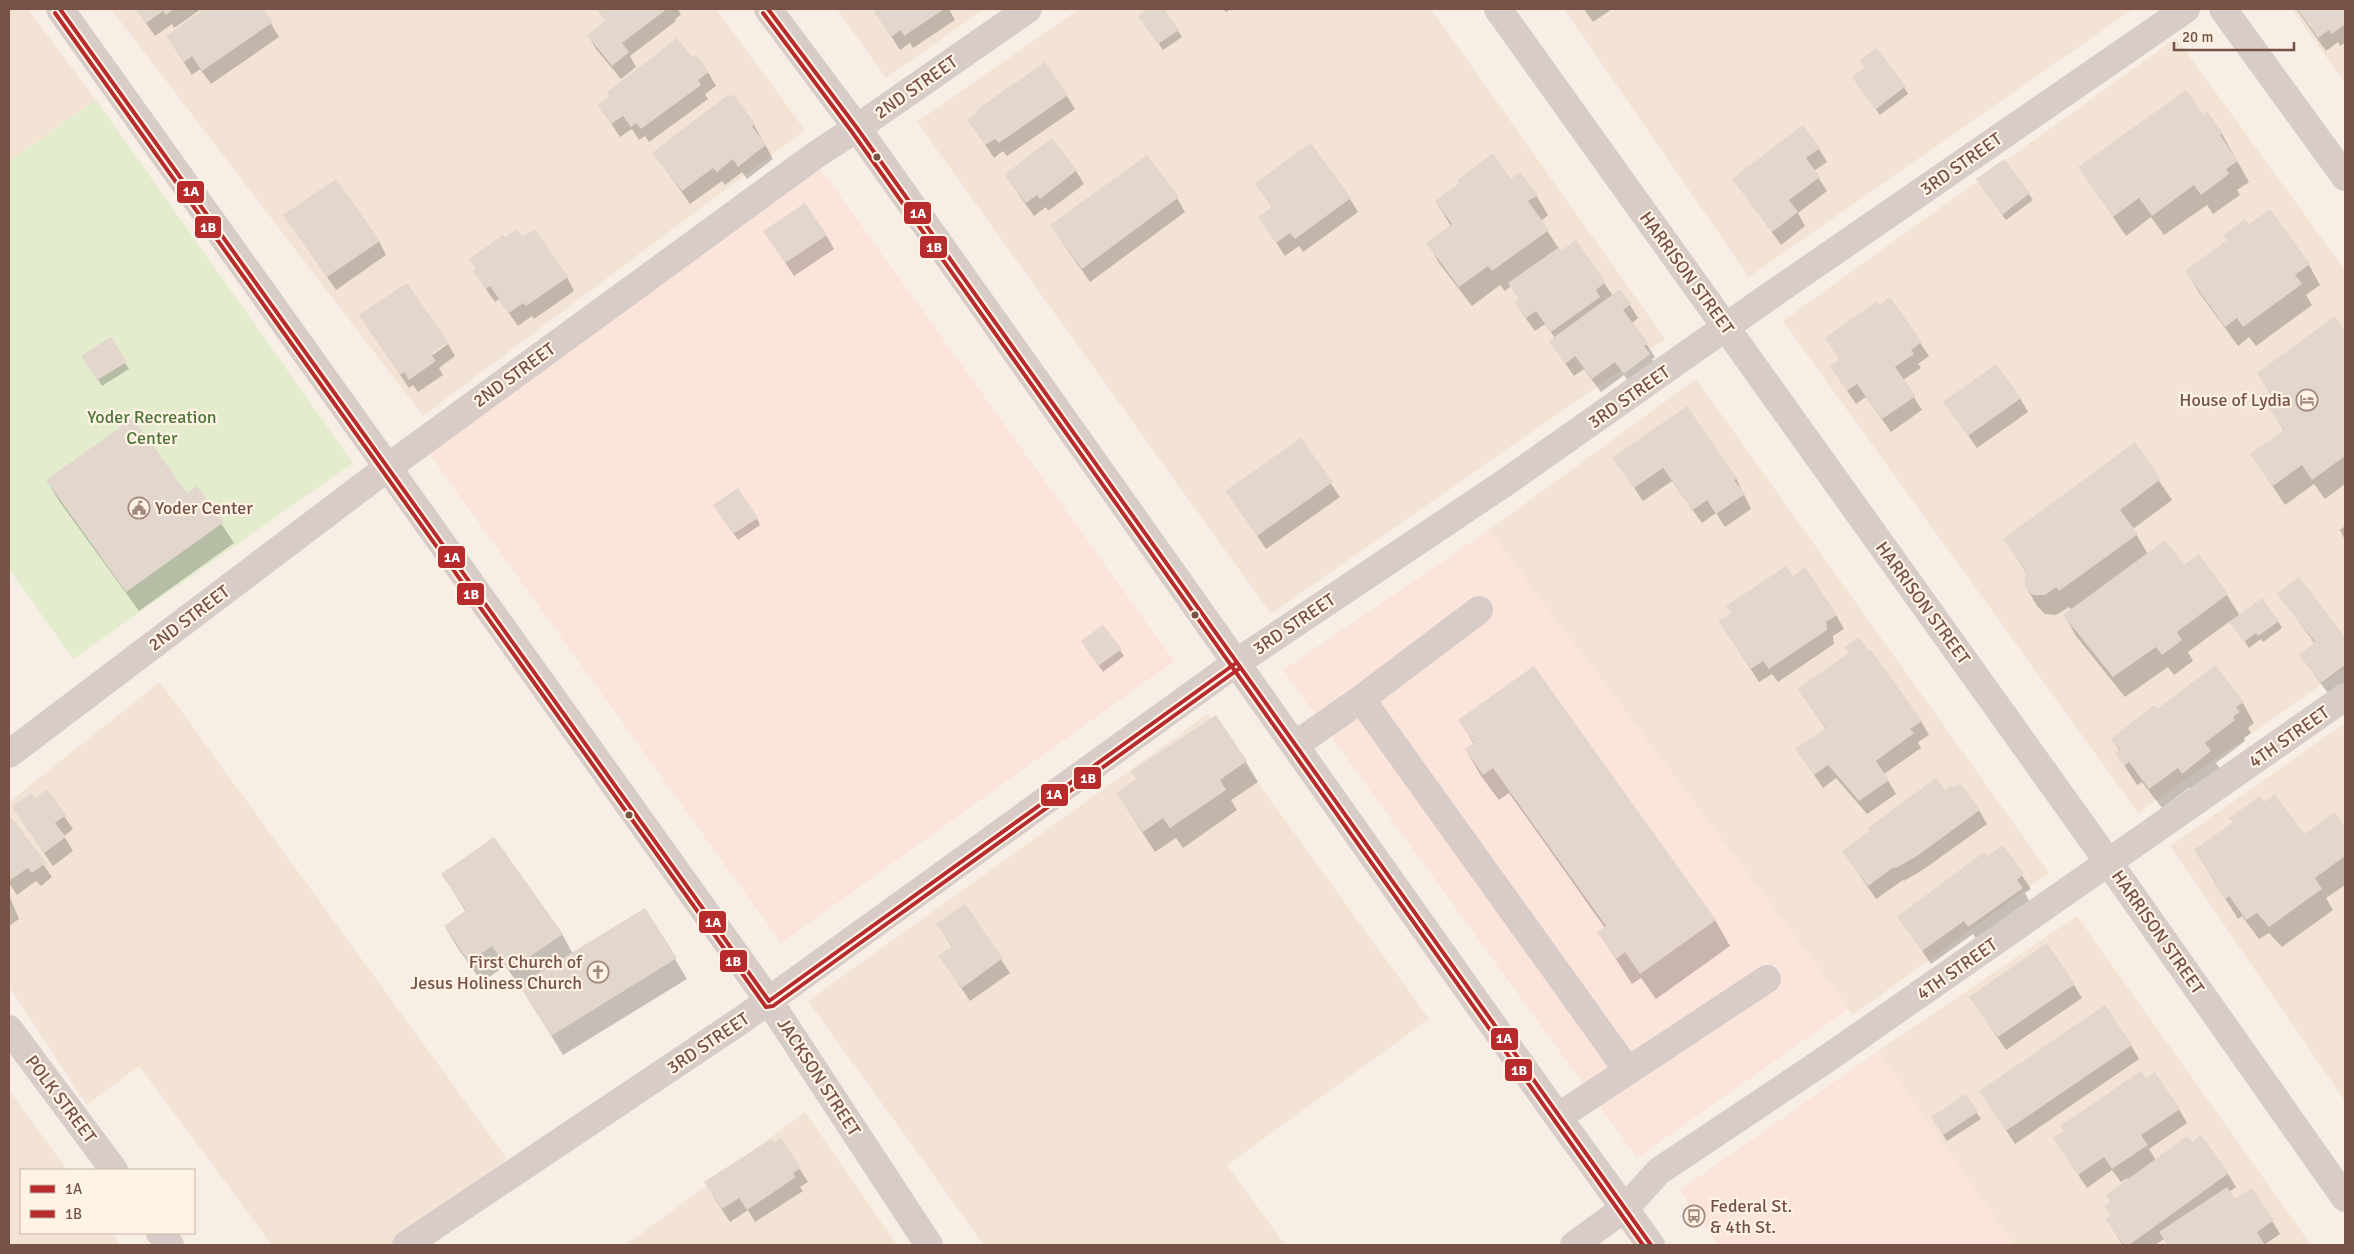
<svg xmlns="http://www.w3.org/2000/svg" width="2354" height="1254" font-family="Signika,sans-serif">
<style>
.residential{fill:#f3e3d4}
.commercial{fill:#fbe4da}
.green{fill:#e3edce}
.shadow{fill:#0003}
.building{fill:#e3d6cd}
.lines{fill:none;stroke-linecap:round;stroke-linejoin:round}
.minor{stroke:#d8ccc8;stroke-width:28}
.bus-1-casing{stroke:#fff3e6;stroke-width:8}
.bus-2-casing{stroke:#fff3e6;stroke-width:8}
.bus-1{stroke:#b72b2c;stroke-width:4}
.bus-2{stroke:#b72b2c;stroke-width:4}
.bus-dot{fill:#755245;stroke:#fff3e6;stroke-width:2}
.labels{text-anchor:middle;stroke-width:4.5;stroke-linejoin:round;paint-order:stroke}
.street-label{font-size:18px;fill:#755245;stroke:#fff3e6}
.poi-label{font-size:18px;fill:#755245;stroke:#fff3e6;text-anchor:end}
.park-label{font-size:18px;fill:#50763a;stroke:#fff3e6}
.line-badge{stroke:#fff3e6;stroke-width:2}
.badge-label{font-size:14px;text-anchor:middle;font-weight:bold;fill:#fff}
</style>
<rect width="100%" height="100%" fill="#f7eee5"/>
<path class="residential" d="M9,9H28L96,100L9,161Z
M111,9H716L805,130L423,416Z
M837,9H984L886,78Z
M1079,9H1431L1665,339L1271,614L917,122Z
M1564,9H2133L1749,277Z
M2292,9H2345V83Z
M2176,38L2345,270V668L2138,813L1783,321Z
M1696,379L2049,873L1853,1015L1489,530Z
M160,682L507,1159L393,1245H272L139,1066L87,1105L9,987V802Z
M1208,714L1429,1019L1227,1165L1285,1245H984L808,1001Z
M2345,723V1101L2170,846Z
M2077,916L2311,1245H2014L1878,1051Z
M9,1090L67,1170H21V1233H112L121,1245H9Z
M805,1112L897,1245H626Z"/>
<path class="commercial" d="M821,169L1174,661L781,943L428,452Z
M1489,530L1848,1009L1637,1158L1283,670Z
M1878,1051L2014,1245H1719L1680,1190Z"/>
<path class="green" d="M96,100L353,463L73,659L9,569V161Z"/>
<path class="shadow" d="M136,9H201L174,28L172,24L155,36Z
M207,9H262L279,37L211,84L200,69L192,75L167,36Z
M598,9H678L681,15L675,19L676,21L630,56L636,67L621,79L596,49L588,35L606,22Z
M880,9H949L955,20L913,48L910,43L900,50L876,12Z
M1150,9H1163L1182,37L1163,50L1140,16Z
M1223,9H1231L1226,12Z
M1584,9H1612L1593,22Z
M2296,9H2345V43L2340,46L2338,42L2326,51Z
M692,59L708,72L716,86L705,94L708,99L649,142L645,136L639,140L632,129L620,137L599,105L611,97Z
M1861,61L1904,87L1908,94L1880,115L1857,84L1866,68Z
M733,96L754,125L773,159L747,179L742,172L725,185L722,181L690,204L654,153Z
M1067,96L1075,109L1007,156L1003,151L994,158L969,120L979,114Z
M2207,113L2222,134L2249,182L2237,190L2240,195L2213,214L2207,205L2164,235L2151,217L2126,236L2080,168Z
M1819,149L1827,162L1814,171L1827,191L1798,213L1805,226L1781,245L1734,179Z
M2004,160L2033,200L2006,220L1981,186Z
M1076,171L1084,184L1048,211L1046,207L1034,216L1005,175Z
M1511,180L1536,195L1548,215L1541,221L1559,249L1562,252L1576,242L1613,296L1620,290L1630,305L1638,318L1632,323L1655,357L1652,359L1657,368L1632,387L1624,375L1601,392L1584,369L1574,376L1550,342L1555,338L1545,324L1535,331L1524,316L1516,302L1520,300L1511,286L1505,291L1500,285L1472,306L1439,263L1428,243L1451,226L1436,202Z
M1256,184L1350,199L1358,212L1303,252L1299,246L1285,256L1260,218L1273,209Z
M1177,198L1185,212L1090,282L1051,226Z
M285,216L379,241L386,255L336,290Z
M2249,226L2309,265L2320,285L2306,295L2312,305L2256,346L2249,337L2238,346L2198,291L2186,271Z
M765,232L826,235L834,249L794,276Z
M522,238L567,277L574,291L534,319L532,316L518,326L499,299L495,302L483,285L505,239Z
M1890,299L1929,356L1918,364L1921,368L1903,380L1922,410L1891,432L1866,397L1856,404L1839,379L1840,360L1826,339Z
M2335,318L2345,333V484L2325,499L2314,484L2285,505L2252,455L2284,431L2267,403L2273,399L2258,373Z
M369,329L427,359L448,344L455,356L439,368L443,375L418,392L413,385L409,388Z
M111,339L129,369L102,386L87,362Z
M2020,398L2028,412L1977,448L1945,402Z
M1300,439L1340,497L1266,549L1227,491Z
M2134,444L2172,500L2133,529L2148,554L2183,567L2199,556L2227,595L2240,616L2278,621L2282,628L2263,642L2261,639L2249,648L2230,621L2188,652L2193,661L2174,675L2168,667L2125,697L2076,636L2065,616L2072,610L2069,607L2056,615L2045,614L2037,606L2025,585L2027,574L2005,539Z
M1614,458L1736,478L1751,509L1725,527L1716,513L1702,523L1672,481L1643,501Z
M47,481L187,495L197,487L234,543L139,611L59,501Z
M718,512L757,518L760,525L738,540Z
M2345,526V540L2340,530Z
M1792,578L1836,615L1844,629L1833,636L1834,644L1778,682L1772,674L1759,682L1720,622Z
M2298,579L2345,639V684L2330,696L2300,655L2315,644L2279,594Z
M1086,648L1120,650L1124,656L1103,672Z
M1799,690L1921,721L1929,735L1918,742L1921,748L1884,774L1896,794L1867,814L1836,778L1823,788L1797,750L1826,729Z
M2243,703L2254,723L2248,728L2251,733L2244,738L2245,741L2216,763L2222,772L2194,793L2190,787L2162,808L2142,782L2137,785L2117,754L2120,752L2112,739L2157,711Z
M1460,720L1715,920L1730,946L1656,999L1641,978L1632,984L1599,933L1605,928L1509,793L1499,800L1481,776L1466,750L1474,745Z
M1246,762L1258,782L1231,800L1237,810L1183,848L1176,838L1155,852L1117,793Z
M47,791L73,829L64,836L73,851L53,866L22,821L35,800Z
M1945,791L1979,810L1987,824L1924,869L1904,881L1903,880L1876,899L1843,851Z
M2264,804L2304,836L2335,814L2345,829V885L2326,898L2333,910L2282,947L2269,933L2259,939L2242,916L2238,919L2195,850Z
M11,819L52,877L41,886L36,881L17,895L9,883V820Z
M2003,847L2031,889L2025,893L2030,902L1977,940L1973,934L1931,964L1899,917Z
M443,875L562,934L573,954L645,909L687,979L563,1055L523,990L505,966L482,982L457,947L445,927L466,912Z
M9,895L19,919L9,926Z
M965,906L1010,973L970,1001L940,956L952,947L938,925Z
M2074,985L2082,998L2006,1050L1971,998Z
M2131,1045L2139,1059L2015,1144L1981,1092Z
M2146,1080L2179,1109L2187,1123L2149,1149L2156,1160L2228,1174L2236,1187L2229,1192L2235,1201L2272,1221L2280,1234L2264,1245H2168L2164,1239L2155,1245H2123L2106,1219L2111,1217V1202L2107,1195L2128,1180L2127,1178L2121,1182L2112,1170L2087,1188L2063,1152Z
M1965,1096L1981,1119L1947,1141L1936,1124Z
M781,1140L808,1182L800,1187L803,1191L755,1222L748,1210L730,1222L713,1196Z"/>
<path class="building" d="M136,9H174L166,15L163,11L146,23Z
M204,9H263L273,22L202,71L192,56L184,62L166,36Z
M597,9H667L622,43L629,52L612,66L587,35L605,21Z
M878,9H944L904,36L901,30L891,37L874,12Z
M1148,9H1164L1179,30L1158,44L1138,16Z
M2297,9H2345V24L2332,34L2329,30L2318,38Z
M677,38L692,57L696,54L709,72L698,80L701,85L641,129L636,123L631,127L623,116L611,124L597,105L610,96L607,92Z
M1876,48L1906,86L1875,110L1852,77L1865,67L1860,60Z
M1045,62L1068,95L999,143L995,139L985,145L967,120L977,113L976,110Z
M2186,90L2203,114L2207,111L2223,133L2220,135L2238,161L2226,169L2229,174L2201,195L2194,185L2152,216L2139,198L2113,217L2078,167Z
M733,94L755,124L752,126L766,145L738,167L733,159L717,172L713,168L682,191L652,153L728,95L730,97Z
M1803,125L1820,148L1806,158L1820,177L1789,200L1798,212L1772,232L1732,179Z
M1052,138L1077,170L1040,199L1037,195L1026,203L1004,175Z
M1311,143L1351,198L1295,239L1290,233L1276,243L1258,217L1272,207L1255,183Z
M1493,153L1511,179L1520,172L1538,195L1528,201L1549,230L1492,271L1488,266L1459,287L1426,243L1452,224L1435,201L1460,183L1457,180Z
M1147,155L1179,197L1082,269L1050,225Z
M2004,159L2030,193L2002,215L1976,179Z
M336,179L380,241L327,277L283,215Z
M805,203L827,235L785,263L763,231Z
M2270,209L2310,264L2295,275L2302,284L2243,327L2237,318L2225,327L2185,271L2227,240L2223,235L2245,219L2249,224Z
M517,229L522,237L535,229L568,277L526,306L523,303L509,313L490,286L486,289L473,271L476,269L469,259L503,235L505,237Z
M1576,240L1606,282L1596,290L1600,297L1551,332L1536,311L1526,318L1515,302L1519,299L1508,283L1559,247L1562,250Z
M407,283L448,342L431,354L436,361L409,380L404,372L400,375L359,315Z
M1620,289L1631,304L1623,310L1648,343L1644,346L1650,354L1624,374L1615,362L1592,379L1575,356L1565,364L1549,341Z
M1890,297L1922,342L1911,350L1914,354L1895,367L1916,396L1882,419L1857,384L1847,391L1830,366L1839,359L1825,338L1877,301L1879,305Z
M2335,316L2345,331V456L2312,480L2302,465L2273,486L2250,454L2284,430L2265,403L2273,398L2257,373Z
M111,337L127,362L97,380L81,356Z
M1996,364L2021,398L1968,436L1943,402Z
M1687,406L1737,478L1734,480L1745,494L1716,514L1707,500L1693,510L1663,468L1634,488L1612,458Z
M133,418L187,493L197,486L224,522L126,592L46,480Z
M1301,438L1333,482L1257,536L1225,491Z
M2135,442L2161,479L2120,510L2138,534L2059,591L2056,587L2045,595H2032L2024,585L2026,571L2003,539Z
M738,488L758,518L733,534L713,505Z
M2165,540L2184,565L2199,554L2228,594L2177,632L2182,640L2162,655L2156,647L2113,677L2063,615Z
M1786,566L1793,576L1805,567L1837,615L1826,622L1827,630L1769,669L1763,661L1751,669L1718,621L1731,613L1726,606Z
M2299,577L2345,637V665L2321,683L2299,655L2315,642L2277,594Z
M2262,598L2279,621L2258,636L2256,633L2244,642L2229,622Z
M1103,625L1122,649L1098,666L1081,641Z
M1859,637L1869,651L1871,650L1922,721L1910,729L1914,733L1876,761L1889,780L1859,801L1828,765L1814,775L1795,749L1826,728L1797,689L1849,653L1844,647Z
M2215,665L2244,702L2236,707L2240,712L2233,717L2235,720L2205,743L2211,751L2182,774L2178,768L2149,789L2129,762L2124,766L2115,753L2120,750L2111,739L2154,705L2157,709Z
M1534,666L1716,920L1640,974L1625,952L1616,959L1597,932L1606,926L1493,768L1483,775L1465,749L1474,743L1458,720Z
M1216,715L1247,761L1220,780L1226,790L1170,828L1163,818L1143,832L1116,793L1136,779L1131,771Z
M1936,778L1945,790L1951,785L1953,788L1960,783L1980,810L1917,856L1896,868L1894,867L1868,886L1842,851L1869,831L1868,828Z
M47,789L66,815L55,823L66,837L44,853L12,807L31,793L35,798Z
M2275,794L2304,834L2335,812L2345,827V856L2315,878L2322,889L2269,927L2257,913L2246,920L2229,896L2225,900L2213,882L2215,881L2194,850L2233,822L2229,818L2260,796L2264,802Z
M11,817L46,863L32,873L28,868L9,881V819Z
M494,837L563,934L509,971L492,946L469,962L444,926L466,910L441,874Z
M2003,845L2024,874L2017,880L2023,888L1968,927L1964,921L1922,951L1897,917L1984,852L1987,856Z
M965,904L1003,958L962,988L938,956L952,946L936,924Z
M645,908L677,958L551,1036L519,985Z
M2047,943L2075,984L1998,1037L1969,997Z
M2105,1005L2132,1045L2006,1131L1979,1091Z
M2141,1071L2146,1078L2155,1072L2180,1109L2141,1135L2148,1145L2112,1169L2104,1157L2078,1175L2053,1138L2064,1131L2060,1126Z
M1966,1094L1978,1112L1943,1135L1931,1117Z
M2201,1135L2229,1173L2129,1245H2124L2105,1219L2111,1216L2104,1206L2111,1201L2106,1195L2187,1136L2192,1142Z
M781,1138L801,1168L793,1173L796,1177L747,1210L739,1198L722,1209L704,1182L771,1139L774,1143Z
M2227,1187L2235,1199L2252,1188L2274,1220L2257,1232L2265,1245H2168L2159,1232Z"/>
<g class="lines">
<path class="minor" d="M60,9L769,1001L929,1245
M768,9L857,128L1558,1117L1651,1245
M1498,9L2109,863L2345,1198
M2223,9L2345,177
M1361,699L1479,610
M1295,745L1361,699L1628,1071
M9,754L387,468L817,154L857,128L1028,9
M9,1029L114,1170
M1558,1117L1767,979
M160,1233L170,1245
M406,1245L743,1019L1236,663L1506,482L1764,300L2186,9
M1574,1245L1625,1208L1659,1171L1825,1060L2345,697"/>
<g class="bus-1-casing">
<path id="bus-1" d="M60,9L769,1001L1236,663
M768,9L857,128L1651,1245"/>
</g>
<g class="bus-2-casing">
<path id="bus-2" d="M55,13L766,1007L773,1006L1240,668
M763,13L852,132L1643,1245"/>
</g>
<use href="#bus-1" class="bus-1"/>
<use href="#bus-2" class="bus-2"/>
</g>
<defs>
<g id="hotel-ring" transform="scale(1.125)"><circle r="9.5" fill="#fff3e6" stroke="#a2897d" stroke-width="1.5"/><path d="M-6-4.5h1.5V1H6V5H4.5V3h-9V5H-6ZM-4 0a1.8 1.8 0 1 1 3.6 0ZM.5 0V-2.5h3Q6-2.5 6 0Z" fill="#a2897d"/></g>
<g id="civic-ring" transform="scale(1.125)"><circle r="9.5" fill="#fff3e6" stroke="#a2897d" stroke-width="1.5"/><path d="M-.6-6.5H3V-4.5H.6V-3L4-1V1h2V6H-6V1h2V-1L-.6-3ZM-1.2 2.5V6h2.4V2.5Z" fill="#a2897d"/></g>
<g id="church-ring" transform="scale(1.125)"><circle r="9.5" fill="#fff3e6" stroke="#a2897d" stroke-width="1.5"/><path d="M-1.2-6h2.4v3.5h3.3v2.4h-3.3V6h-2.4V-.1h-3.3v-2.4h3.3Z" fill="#a2897d"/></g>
<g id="bus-ring" transform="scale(1.125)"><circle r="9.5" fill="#fff3e6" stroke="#a2897d" stroke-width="1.5"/><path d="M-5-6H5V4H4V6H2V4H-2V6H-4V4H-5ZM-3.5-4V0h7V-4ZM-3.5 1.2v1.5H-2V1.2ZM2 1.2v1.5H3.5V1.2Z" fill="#a2897d"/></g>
</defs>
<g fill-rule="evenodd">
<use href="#hotel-ring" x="2307" y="400"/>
<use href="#civic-ring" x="139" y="508"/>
<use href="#church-ring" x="598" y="972"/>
<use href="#bus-ring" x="1694" y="1216"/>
</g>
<g class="bus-dot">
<circle cx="877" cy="157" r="4.5"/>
<circle cx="1195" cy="615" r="4.5"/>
<circle cx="629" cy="815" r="4.5"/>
</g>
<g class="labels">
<g class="street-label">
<text transform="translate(916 87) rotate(-35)" y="6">2ND STREET</text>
<text transform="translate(1961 164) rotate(-35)" y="6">3RD STREET</text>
<text transform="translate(1687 273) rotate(54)" y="6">HARRISON STREET</text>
<text transform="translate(514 375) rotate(-36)" y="6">2ND STREET</text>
<text transform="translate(1629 397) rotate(-35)" y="6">3RD STREET</text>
<text transform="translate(1923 603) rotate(54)" y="6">HARRISON STREET</text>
<text transform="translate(189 618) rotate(-37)" y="6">2ND STREET</text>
<text transform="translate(1294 624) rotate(-34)" y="6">3RD STREET</text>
<text transform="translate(2289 737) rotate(-35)" y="6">4TH STREET</text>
<text transform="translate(2158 932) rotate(55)" y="6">HARRISON STREET</text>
<text transform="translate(1957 969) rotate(-35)" y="6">4TH STREET</text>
<text transform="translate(708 1043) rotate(-34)" y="6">3RD STREET</text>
<text transform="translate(819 1077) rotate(57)" y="6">JACKSON STREET</text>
<text transform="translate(61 1099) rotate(53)" y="6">POLK STREET</text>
</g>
<g class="poi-label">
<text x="2291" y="406">House of Lydia</text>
<text x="155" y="514" text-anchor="start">Yoder Center</text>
<text x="582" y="968">First Church of<tspan x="582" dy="21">Jesus Holiness Church</tspan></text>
<text x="1710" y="1212" text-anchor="start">Federal St.<tspan x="1710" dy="21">&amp; 4th St.</tspan></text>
</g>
<g class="park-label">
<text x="152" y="423">Yoder Recreation<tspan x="152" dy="21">Center</tspan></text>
</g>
</g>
<g class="line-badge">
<rect x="176" y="180" width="29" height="24" rx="5" fill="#b72b2c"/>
<rect x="903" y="201" width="29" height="24" rx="5" fill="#b72b2c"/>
<rect x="194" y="215" width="28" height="24" rx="5" fill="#b72b2c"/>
<rect x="919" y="235" width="29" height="24" rx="5" fill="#b72b2c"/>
<rect x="437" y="545" width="29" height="24" rx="5" fill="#b72b2c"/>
<rect x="456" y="582" width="29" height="24" rx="5" fill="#b72b2c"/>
<rect x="1073" y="766" width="29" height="24" rx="5" fill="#b72b2c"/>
<rect x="1040" y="783" width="29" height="24" rx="5" fill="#b72b2c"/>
<rect x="698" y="910" width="29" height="24" rx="5" fill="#b72b2c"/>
<rect x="719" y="949" width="29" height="24" rx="5" fill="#b72b2c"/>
<rect x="1490" y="1027" width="29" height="24" rx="5" fill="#b72b2c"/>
<rect x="1504" y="1058" width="29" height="24" rx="5" fill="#b72b2c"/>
</g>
<g class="badge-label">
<text x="191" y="196">1A</text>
<text x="918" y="218">1A</text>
<text x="208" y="232">1B</text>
<text x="934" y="252">1B</text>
<text x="452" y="562">1A</text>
<text x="471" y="599">1B</text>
<text x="1088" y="783">1B</text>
<text x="1054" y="799">1A</text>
<text x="713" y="927">1A</text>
<text x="733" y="966">1B</text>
<text x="1504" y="1043">1A</text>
<text x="1519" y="1075">1B</text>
</g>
<rect width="2354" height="1254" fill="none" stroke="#755245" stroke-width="20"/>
<rect x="20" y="1169" width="175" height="65" fill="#fff3e6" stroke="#c8b3a6"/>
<rect x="30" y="1185" width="25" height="8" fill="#b72b2c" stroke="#c8b3a6"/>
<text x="65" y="1194" font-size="15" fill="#755245">1A</text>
<rect x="30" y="1210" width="25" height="8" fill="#b72b2c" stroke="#c8b3a6"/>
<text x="65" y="1219" font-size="15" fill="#755245">1B</text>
<path d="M2174 42v8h120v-8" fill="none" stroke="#755245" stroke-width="2.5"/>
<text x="2182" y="42" font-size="15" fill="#755245" stroke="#fff3e6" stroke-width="4" paint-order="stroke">20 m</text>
</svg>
